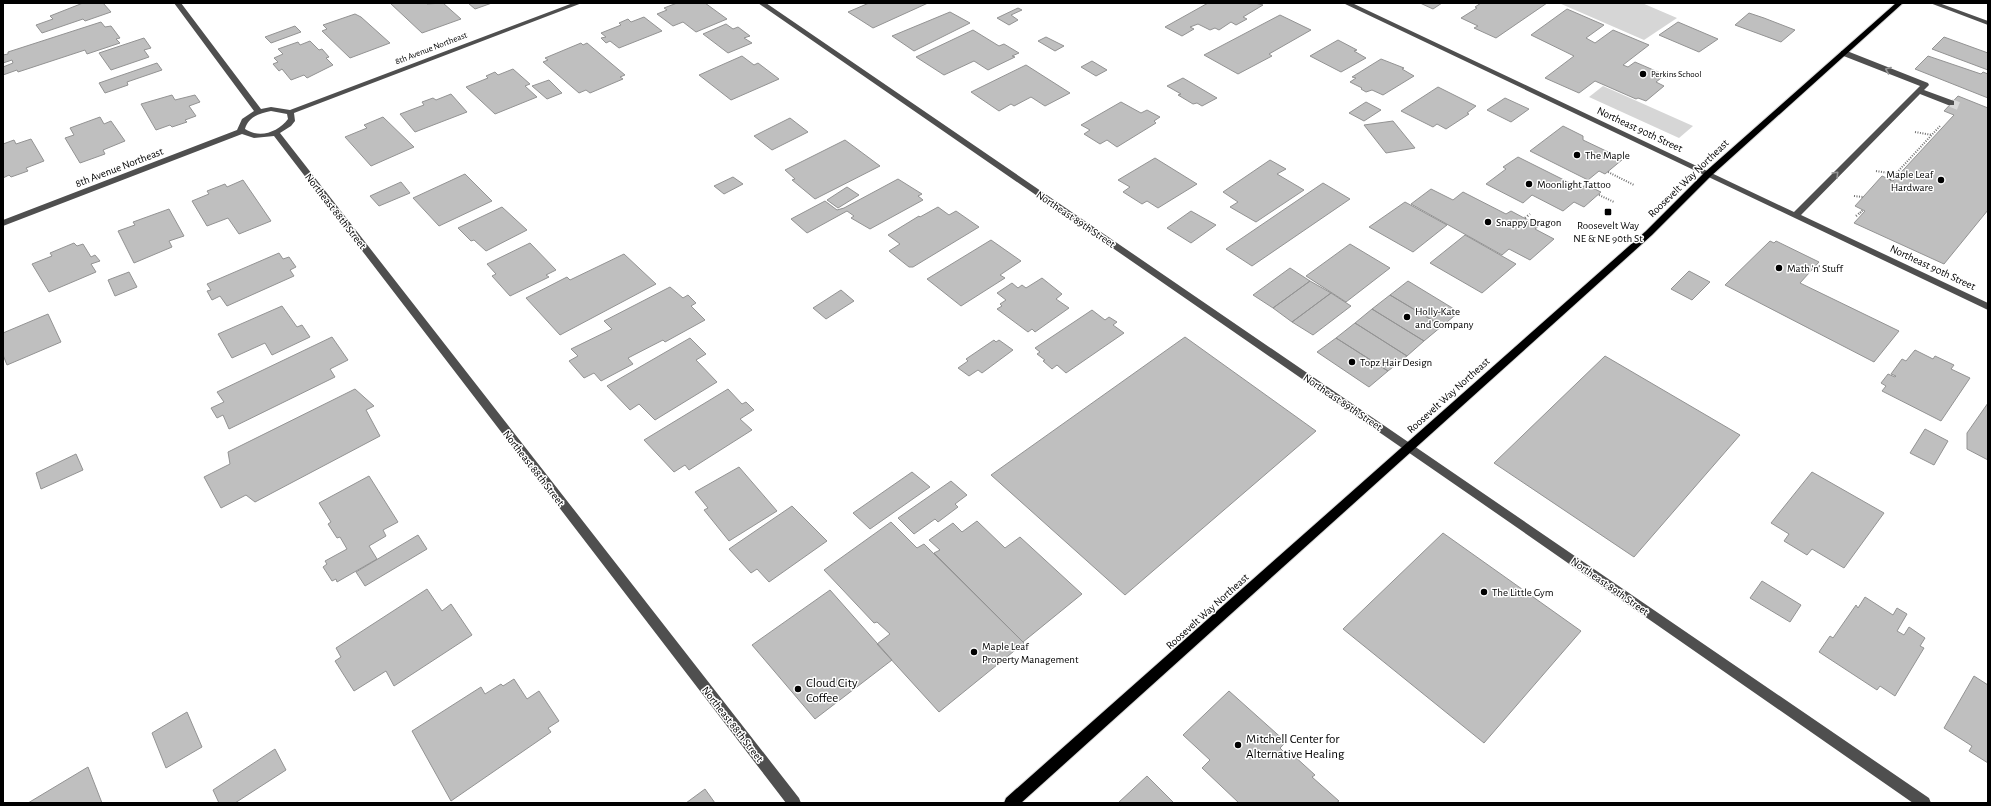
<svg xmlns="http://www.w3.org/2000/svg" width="1991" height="806" font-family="'Alegreya Sans',sans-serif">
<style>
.green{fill:#d6d6d6}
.building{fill:#bfbfbf;stroke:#939393}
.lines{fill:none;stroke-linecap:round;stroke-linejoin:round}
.minor-tunnel{stroke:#d9d9d9;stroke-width:8;stroke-dasharray:8 4;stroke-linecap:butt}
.major-casing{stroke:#dbdbdb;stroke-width:2}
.path-far1{stroke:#717171;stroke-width:2;stroke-dasharray:1 1.5;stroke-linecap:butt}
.path{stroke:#717171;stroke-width:2.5;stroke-dasharray:1 2;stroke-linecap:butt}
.minor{fill:#4f4f4f;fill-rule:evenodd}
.major{fill:#000;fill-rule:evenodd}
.oneway{stroke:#959595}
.poi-dot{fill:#000;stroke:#fff;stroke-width:1.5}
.labels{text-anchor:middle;stroke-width:3;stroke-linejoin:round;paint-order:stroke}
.far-street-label{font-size:9px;fill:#000;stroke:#fff}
.far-poi-label{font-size:9px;fill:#000;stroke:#fff;text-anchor:start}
.street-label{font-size:11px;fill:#000;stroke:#fff}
.poi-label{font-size:11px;fill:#000;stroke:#fff;text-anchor:start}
.near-poi-label{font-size:13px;fill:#000;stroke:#fff;text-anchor:start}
</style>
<rect width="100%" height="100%" fill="#fff"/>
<path class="green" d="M1559,3H1642L1677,18L1644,40Z
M1603,86L1693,126L1679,138L1589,97Z"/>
<path class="building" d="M83,3H103L111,12L85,21L83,19L42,33L36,25L53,19L50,16Z
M390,3H426L427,4L443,3L461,19L422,33Z
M468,3H492L475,9Z
M677,3H705L727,19L696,32L683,22L673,26L657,14L667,10L664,8Z
M869,3H928L873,28L848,12Z
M1208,3H1255L1263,5L1243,17L1247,19L1236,25L1231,22L1219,30L1215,28L1210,30L1198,24L1190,27L1194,29L1182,36L1165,27Z
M1420,3H1442L1433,9Z
M1481,3H1547L1496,38L1474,28L1478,26L1461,18L1477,8L1475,7Z
M1018,8L1022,10L1011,15L1018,20L1009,25L997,18Z
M1567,9L1604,25L1586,38L1595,43L1613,30L1649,45L1623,65L1628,67L1635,62L1665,75L1656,82L1664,86L1646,101L1638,98L1636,99L1595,81L1579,93L1545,78L1574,56L1531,35Z
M950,12L970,23L914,51L892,36Z
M1749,13L1764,18L1795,30L1781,42L1735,25Z
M355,14L361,17L390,43L350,58L322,31L327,29L323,25Z
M1280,15L1311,30L1269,54L1272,56L1238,74L1204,55Z
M644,17L662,31L619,48L610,41L606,43L601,38L606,37L601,33L621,25L619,23L628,19L631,22Z
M101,22L105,27L111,26L120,38L116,39L120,43L87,54L85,50L18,72L17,70L3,75V67L13,63L12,60L3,63V55L8,54V52Z
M1678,22L1718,39L1699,52L1659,35Z
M726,24L733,29L738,27L750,36L744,38L752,43L728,53L703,34Z
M295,26L301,32L271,43L265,37Z
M973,30L999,46L1004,44L1019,53L1012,56L1015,57L988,70L974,61L944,75L916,57Z
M1046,37L1064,46L1055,51L1038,41Z
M1944,37L1988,53V70L1932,49Z
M144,38L151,48L144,50L149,57L111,70L99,53Z
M1338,40L1357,50L1354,51L1366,58L1341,72L1310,56Z
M310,41L319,50L322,49L329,57L326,58L333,65L307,78L304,75L291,80L282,69L279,71L273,64L278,62L274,58L283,54L278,49L298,42L300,45Z
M581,43L583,45L587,43L625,75L620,77L623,79L590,93L586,90L579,93L543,62L548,60L545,58Z
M742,56L754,65L758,63L779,79L731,100L699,75Z
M1928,56L1981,74L1983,72L1988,74V98L1915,69Z
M1381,59L1404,68L1402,69L1414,76L1383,95L1372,90L1366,92L1361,89L1362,88L1350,82L1356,78L1352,77Z
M1092,61L1107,70L1096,76L1081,67Z
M157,63L162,70L127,82L128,85L105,93L99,83Z
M1026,65L1070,93L1045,106L1031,97L1014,106L1011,104L999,111L971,92Z
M513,69L530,84L525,86L537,97L495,114L466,87L488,78L486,76L495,72L498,75Z
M1183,78L1217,98L1202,106L1197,103L1193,104L1178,95L1181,94L1167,86Z
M549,80L562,93L547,99L532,86Z
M1438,87L1476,106L1467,113L1469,114L1446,129L1437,124L1433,127L1401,111Z
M451,94L467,112L415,132L400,114L424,105L422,102L433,98L436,100Z
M172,95L175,100L195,95L200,102L189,106L196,116L185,120L187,122L172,127L170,125L156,130L141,104Z
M1958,96L1988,108V210L1944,264L1854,223L1865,211L1855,206L1882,176L1893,181L1954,115L1944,111Z
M1505,98L1529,109L1511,122L1487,110Z
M1121,102L1141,113L1147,110L1160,117L1154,121L1156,123L1117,147L1107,140L1100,144L1084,134L1090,130L1081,125Z
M1366,102L1381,110L1364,121L1349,113Z
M100,117L104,124L111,121L125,141L103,150L105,154L80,163L65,138L74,135L70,128Z
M383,117L414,147L371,166L345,137L367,128L364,125Z
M790,118L808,132L772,150L754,136Z
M1393,121L1415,148L1386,153L1364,125Z
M1563,126L1583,136V140L1623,159L1605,174L1599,171L1588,180L1530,151Z
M31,139L44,161L26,168L28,171L11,177L9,175L3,178V144L14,140L16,144Z
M845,140L880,166L815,199L792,180L795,179L785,170Z
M1518,157L1580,188L1586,185L1601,192L1584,207L1574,202L1563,211L1532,195L1523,203L1486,184L1506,169L1503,167Z
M1155,158L1197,184L1158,208L1147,201L1142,204L1123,192L1130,187L1118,180Z
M1270,160L1286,169L1277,174L1304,190L1256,222L1230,207L1238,202L1223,192Z
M465,174L492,201L439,226L413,198Z
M733,177L743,184L724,194L714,186Z
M898,179L922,194L918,196L923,200L870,229L851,218L854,216L847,211L807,233L791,219L825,201L837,210L844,208Z
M243,180L271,221L239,234L228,218L207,226L192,201L209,194L207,191L225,184L227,187Z
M401,182L410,193L379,206L370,196Z
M1323,183L1350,199L1252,266L1226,249Z
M847,187L859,195L838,208L827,200Z
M1431,189L1453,200L1463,192L1506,214L1511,211L1539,226L1535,229L1554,239L1530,260L1509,249L1502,255L1411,204Z
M1405,202L1447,225L1413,252L1369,227Z
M502,207L527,230L486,251L474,240L471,241L458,228Z
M938,207L949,215L956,211L979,227L913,267H909L889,251L900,244L888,235L919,216L920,217Z
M169,209L184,236L169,241L172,247L134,263L118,231L135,225L133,222Z
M1191,211L1216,225L1191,243L1167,228Z
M1465,235L1516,264L1482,293L1430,263Z
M991,240L1021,261L1000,275L1005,278L961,306L927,279Z
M1770,241L1774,243L1776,241L1819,262L1800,283L1899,331L1874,362L1725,285Z
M74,243L77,246L83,244L91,257L95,255L100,261L91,264L96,272L49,292L32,264L52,256L50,253Z
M530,243L556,270L546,275L549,277L510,296L492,276L496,274L487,264Z
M1350,244L1390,268L1346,302L1306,276Z
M279,253L283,259L289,257L296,267L290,270L294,276L227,306L220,296L212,300L207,291L211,290L207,284Z
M624,254L656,284L560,335L526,298L567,277L570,280Z
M1290,268L1310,281L1273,308L1253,295Z
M1689,271L1710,282L1692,300L1671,289Z
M129,272L137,287L115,296L108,280Z
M1042,278L1062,294L1056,299L1069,308L1035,332L1032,329L1028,332L997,309L1002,306L1000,304L1006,300L997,293L1012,283L1018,288L1022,285L1026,288Z
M1310,281L1331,293L1292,322L1273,308Z
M1408,281L1459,312L1442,326L1390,295Z
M670,287L683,298L688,295L696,303L691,306L705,320L665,342L663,340L628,358L633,364L601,381L594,373L584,378L569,361L578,356L571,349L612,329L604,321Z
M841,290L854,301L826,319L813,308Z
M1331,293L1351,306L1313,335L1292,322Z
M1390,295L1442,326L1424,341L1372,309Z
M282,306L297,327L302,325L310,337L272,355L265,343L232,358L218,334Z
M1372,309L1424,341L1407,356L1355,323Z
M1092,310L1105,320L1109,317L1117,322L1113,325L1124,333L1066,373L1057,365L1052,369L1043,361L1045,360L1037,354L1040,352L1035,348Z
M48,314L61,342L7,365L3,355V333Z
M1355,323L1407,356L1388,371L1336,338Z
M332,337L348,360L330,369L335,377L229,429L223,415L217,418L211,408L224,402L217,392Z
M1185,337L1316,431L1125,595L991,475Z
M690,338L706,354L696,360L717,382L655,420L639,404L630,410L607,386Z
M1336,338L1388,371L1369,387L1317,352Z
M994,340L996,342L999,340L1013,350L982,373L978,370L969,376L958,368L968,361L966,359Z
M1915,350L1933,359L1935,356L1954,365L1951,369L1970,378L1941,421L1882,391L1886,386L1881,383L1888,374L1895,377L1896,376L1891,374L1902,359L1906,361Z
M1605,356L1740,435L1634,557L1494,463Z
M355,389L374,406L366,410L380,436L255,502L246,495L221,508L204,477L230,464L228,452Z
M728,389L742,404L746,402L754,410L740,419L752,430L689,470L685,465L674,472L644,440Z
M1988,403V460L1967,449V433Z
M1925,429L1948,441L1934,465L1910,453Z
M76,454L83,470L41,489L36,473Z
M739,467L777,511L729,541L704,510L708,508L695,492Z
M912,472L930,487L870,529L853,513Z
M1812,472L1884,513L1844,568L1812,549L1807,555L1784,541L1789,534L1771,523Z
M369,476L398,522L383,530L386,536L369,546L377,559L337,582L336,579L332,581L323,567L327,564L325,561L347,549L340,537L337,538L328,524L331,522L319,503Z
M951,481L967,495L955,504L958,507L938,522L935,519L914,534L898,518Z
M792,506L827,541L769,582L757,569L751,573L729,549Z
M977,521L1005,548L1020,537L1082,594L1023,642L934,553L940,550L929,540L953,523L962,532Z
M891,522L917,548L924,544L1024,643L939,712L877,644L890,634L877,622L874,623L824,570Z
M1443,533L1581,631L1484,743L1343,629Z
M418,535L427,549L365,586L356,572Z
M1762,581L1801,605L1790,622L1750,598Z
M427,589L442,611L451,604L472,635L394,686L386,671L354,691L335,661L341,657L336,648Z
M830,590L892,660L815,719L752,645Z
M1865,597L1893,615L1897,608L1907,614L1897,631L1904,635L1909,627L1925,638L1920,646L1924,648L1895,696L1880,686L1877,690L1819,652L1830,636L1833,638L1856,605L1858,608Z
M1974,676L1988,685V763L1969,751L1972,746L1944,728Z
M514,679L527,699L539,691L559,721L548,728L551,732L451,801L412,731L481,687L485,694L501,684L503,686Z
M1229,691L1286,742L1280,748L1289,757L1292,754L1315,775L1312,777L1339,801L1336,803H1239L1202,768L1210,760L1183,735Z
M187,712L202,747L166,768L152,733Z
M275,749L286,770L235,803H219L213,790Z
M88,767L102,803H28Z
M1147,776L1174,803H1118Z
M705,789L715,803H686Z"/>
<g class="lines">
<path class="minor-tunnel" d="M1951,103L1961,107"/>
<g class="major-casing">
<path id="major" d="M1896,3H1903L1711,176L1652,235L1021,803H1004L1006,798L1646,231L1705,172Z"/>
</g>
<path class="path-far1" d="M1915,132L1932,135
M1876,171L1895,174
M1608,172L1634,185
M1890,180L1940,126
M1599,195L1614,202
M1854,196L1863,197
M1860,213L1863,210"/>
<path class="path" d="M1856,216L1861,212
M1525,218L1530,214"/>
<path class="minor" d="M174,3H181L261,109L271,107L290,110L573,3H582L294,113L295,121L291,126L280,133L799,798L801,803H786L274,136L254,138L242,134L3,226V220L237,130L242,119L254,111ZM271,111L287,114L288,119C278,132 260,139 245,129C248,117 260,113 271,111Z
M758,3H766L1929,798L1931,803H1913L1473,497Z
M1343,3H1352L1794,212L1920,86L1841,55V51H1847L1928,83L1929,85L1924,90L1954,101V105H1948L1920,94L1801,215L1988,303V310Z
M1930,3H1939L1988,21V25Z"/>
<use href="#major" class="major"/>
</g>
<defs><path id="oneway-chevron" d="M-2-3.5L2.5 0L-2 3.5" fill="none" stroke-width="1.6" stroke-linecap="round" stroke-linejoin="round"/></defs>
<g class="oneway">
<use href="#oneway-chevron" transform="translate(1888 70) rotate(-159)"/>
<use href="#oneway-chevron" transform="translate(1836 174) rotate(-45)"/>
</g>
<g class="poi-dot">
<circle cx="1643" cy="74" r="4"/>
<circle cx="1577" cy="155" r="4"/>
<circle cx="1941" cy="180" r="4"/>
<circle cx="1529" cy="184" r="4"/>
<rect x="1604" y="208" width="8" height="8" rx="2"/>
<circle cx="1488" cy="222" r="4"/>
<circle cx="1779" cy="268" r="4"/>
<circle cx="1407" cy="317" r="4"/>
<circle cx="1352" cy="362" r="4"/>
<circle cx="1484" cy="592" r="4"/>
<circle cx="974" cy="652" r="4"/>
<circle cx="798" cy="689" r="4"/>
<circle cx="1238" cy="745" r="4"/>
</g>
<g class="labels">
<g class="far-street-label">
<text transform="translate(431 48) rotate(-21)" y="3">8th Avenue Northeast</text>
</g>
<g class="far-poi-label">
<text x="1651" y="77">Perkins School</text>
</g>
<g class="street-label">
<text transform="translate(1640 129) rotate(25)" y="4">Northeast 90th Street</text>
<text transform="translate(119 167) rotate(-21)" y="4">8th Avenue Northeast</text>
<text transform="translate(1688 178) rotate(-44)" y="4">Roosevelt Way Northeast</text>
<text transform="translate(336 211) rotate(52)" y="4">Northeast 88th Street</text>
<text transform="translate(1076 219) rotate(34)" y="4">Northeast 89th Street</text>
<text transform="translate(1933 267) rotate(25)" y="4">Northeast 90th Street</text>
<text transform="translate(1448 395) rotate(-42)" y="4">Roosevelt Way Northeast</text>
<text transform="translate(1343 402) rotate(34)" y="4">Northeast 89th Street</text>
<text transform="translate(534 468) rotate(52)" y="4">Northeast 88th Street</text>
<text transform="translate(1610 586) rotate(35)" y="4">Northeast 89th Street</text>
<text transform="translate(1207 611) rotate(-42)" y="4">Roosevelt Way Northeast</text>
<text transform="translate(733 724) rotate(52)" y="4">Northeast 88th Street</text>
</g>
<g class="poi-label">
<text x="1585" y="159">The Maple</text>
<text x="1933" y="178" text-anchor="end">Maple Leaf<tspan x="1933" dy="13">Hardware</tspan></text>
<text x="1537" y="188">Moonlight Tattoo</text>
<text x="1496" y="226">Snappy Dragon</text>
<text x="1608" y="229" text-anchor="middle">Roosevelt Way<tspan x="1608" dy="13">NE &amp; NE 90th St</tspan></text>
<text x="1787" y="272">Math 'n' Stuff</text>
<text x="1415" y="315">Holly-Kate<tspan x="1415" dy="13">and Company</tspan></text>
<text x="1360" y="366">Topz Hair Design</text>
<text x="1492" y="596">The Little Gym</text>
<text x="982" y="650">Maple Leaf<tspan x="982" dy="13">Property Management</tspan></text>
</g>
<g class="near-poi-label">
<text x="806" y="687">Cloud City<tspan x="806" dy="15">Coffee</tspan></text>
<text x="1246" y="743">Mitchell Center for<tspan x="1246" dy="15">Alternative Healing</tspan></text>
</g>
</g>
<rect width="1991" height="806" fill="none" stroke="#000000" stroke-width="8"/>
</svg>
